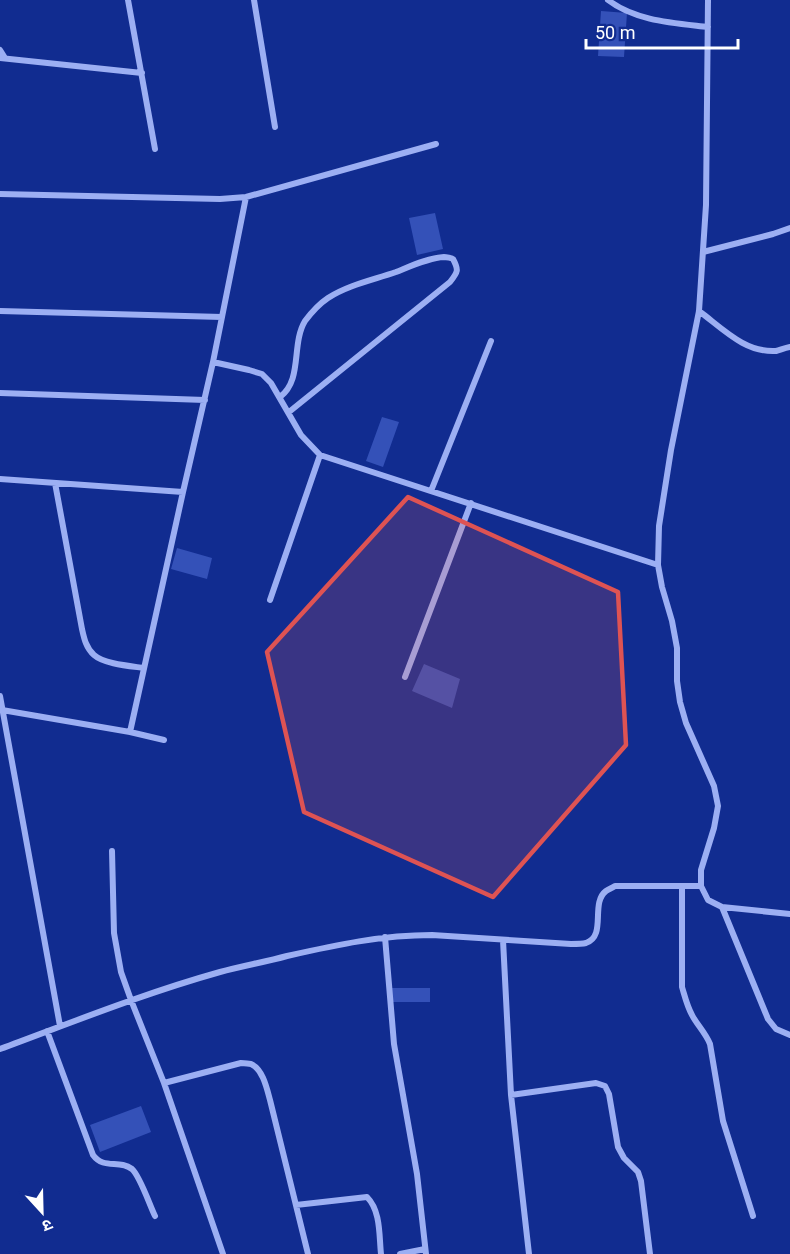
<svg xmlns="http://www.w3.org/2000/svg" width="790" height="1254" font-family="Roboto,'Noto Sans Devanagari',sans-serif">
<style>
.building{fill:#3451b8}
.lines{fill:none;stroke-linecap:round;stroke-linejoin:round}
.street{stroke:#9caff3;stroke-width:6}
.marked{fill:#de5353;fill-opacity:0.2;stroke:#de5353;stroke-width:4.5;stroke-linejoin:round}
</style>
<rect width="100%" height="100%" fill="#112c90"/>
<path class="building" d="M601,11L627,13L624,57L598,56Z
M435,213L443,249L417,255L409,218Z
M382,417L399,422L383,467L366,461Z
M177,548L212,558L207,579L171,569Z
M424,664L460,679L452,708L412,691Z
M392,988H430V1002H392Z
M141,1106L151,1132L100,1152L90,1125Z"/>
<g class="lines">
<path class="street" d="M128,0L155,149
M254,0L275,127
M608,0C635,21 674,23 708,27
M708,0L706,205L699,311L671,450L659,526L658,565L662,587L672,621L677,648V681L680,702L686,723L714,786L718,806L714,828L701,870V886L708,900L722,907L790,914
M0,50L5,58
M0,58L142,73
M0,194L220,199L246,197L436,144
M703,252L773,234L790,228
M0,311L222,317
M699,311C722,328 745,353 776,351C780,350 785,348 790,347
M213,362L249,370L262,374L271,383L301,435L320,455L658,565
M0,393L205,400
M280,397C303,380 291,344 305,321C311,313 319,304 328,298C348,285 373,280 396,272C411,266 428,258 444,257C446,257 452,258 453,259C459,270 458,272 450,282L289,412
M0,479L183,492
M55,483L82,629C84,638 86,648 94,655C104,664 130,666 144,668
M431,491L491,341
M270,600L320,455
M405,677L471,503
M0,696L60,1026
M2,710L130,732L164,740
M130,732L183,492L213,362L246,197
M112,851L114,933L121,972L131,1000L164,1083L223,1254
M682,886V987C685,997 687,1006 692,1015C697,1025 705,1032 710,1044L723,1121L753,1216
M722,907L768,1019L776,1029L790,1035
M385,937L394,1044L417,1174L426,1254
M503,940L511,1095L529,1254
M47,1031L93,1155C104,1170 119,1159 132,1169C140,1176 150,1206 155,1216
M0,1049C73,1022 145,993 220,972C242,966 265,962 287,956C336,945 382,935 432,935L571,944C576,944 582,944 586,943C607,936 590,903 606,891C609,889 612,888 615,886H701
M164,1083L241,1063C242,1063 251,1064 251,1064C263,1069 267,1089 270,1100L308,1254
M511,1095L596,1083L605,1086L609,1094L618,1147L624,1158L638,1172L641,1181L650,1254
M296,1205L367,1197C381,1211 379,1236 381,1254
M400,1254L425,1249"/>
</g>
<path class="marked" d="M408,497L618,592L626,745L493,897L304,812L267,652Z"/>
<g transform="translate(42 1212) rotate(158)" stroke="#112c90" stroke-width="4.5" paint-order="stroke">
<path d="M0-4.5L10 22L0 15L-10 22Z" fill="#ffffff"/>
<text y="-9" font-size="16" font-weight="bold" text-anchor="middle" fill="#ffffff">उ</text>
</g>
<path d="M586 39v9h152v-9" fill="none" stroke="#ffffff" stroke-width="3"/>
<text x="595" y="39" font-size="18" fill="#ffffff" stroke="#112c90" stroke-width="4.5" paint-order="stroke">50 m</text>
</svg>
